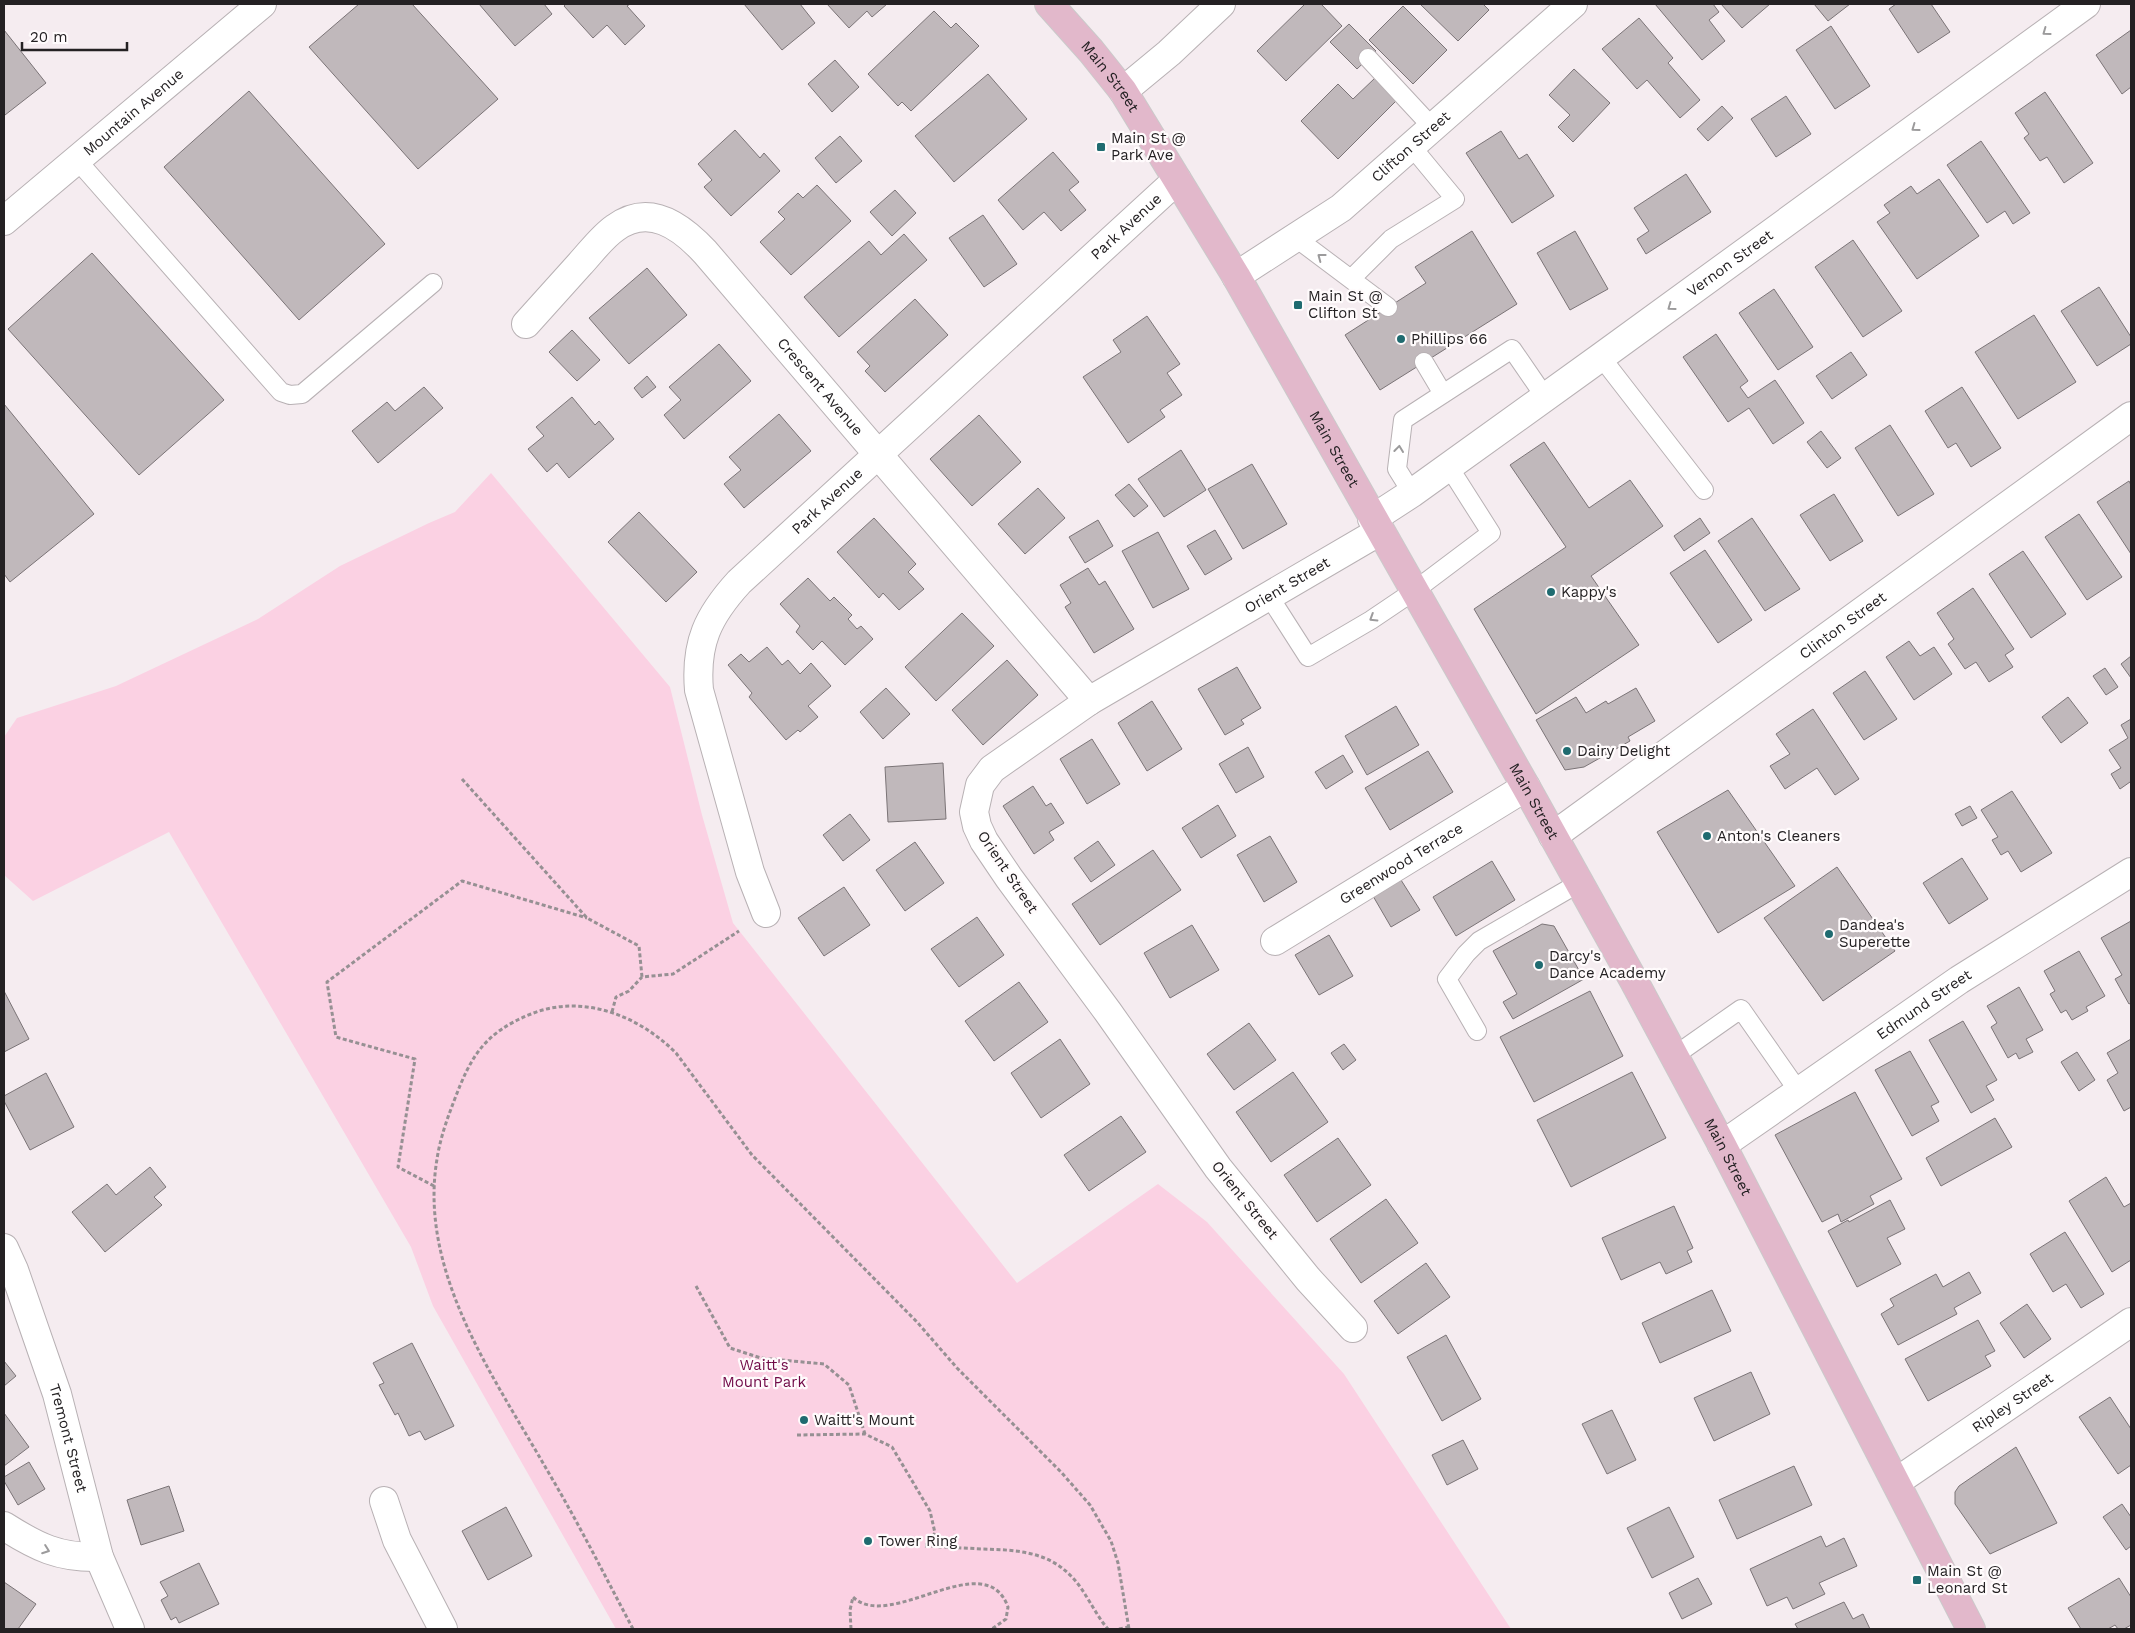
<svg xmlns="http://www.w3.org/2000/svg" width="2135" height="1633" font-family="'Work Sans',sans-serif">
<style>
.green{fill:#fbd1e3}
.building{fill:#c0b8bb;stroke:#7b7477}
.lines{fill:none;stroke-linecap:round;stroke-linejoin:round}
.service-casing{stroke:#b8b1b4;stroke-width:20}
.minor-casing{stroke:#b8b1b4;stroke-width:30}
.tertiary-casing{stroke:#b8b1b4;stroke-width:30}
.primary-casing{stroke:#cacaca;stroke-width:30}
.path{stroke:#969093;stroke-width:3;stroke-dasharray:4 2.5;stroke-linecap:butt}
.service{stroke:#fff;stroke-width:18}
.minor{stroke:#fff;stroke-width:28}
.tertiary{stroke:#fff;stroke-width:28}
.primary{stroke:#e2b8cb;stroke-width:28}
.oneway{stroke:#9c9b9c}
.poi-dot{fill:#1f6b70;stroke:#fffbfc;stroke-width:2}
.labels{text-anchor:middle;stroke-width:4.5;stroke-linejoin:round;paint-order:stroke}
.street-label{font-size:15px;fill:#242123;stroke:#fffbfc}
.poi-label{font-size:15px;fill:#242123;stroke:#fffbfc;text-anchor:start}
.park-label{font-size:15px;fill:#700947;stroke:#fffbfc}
</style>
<rect width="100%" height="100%" fill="#f5ecf0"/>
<path class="green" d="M491,473L670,687L702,815L733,923L1017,1283L1158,1184L1207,1222L1344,1374L1511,1629H616L433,1306L411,1247L169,832L33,901L4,875V737L17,718L116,686L258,619L340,566L429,523L455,512Z"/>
<path class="building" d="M359,4H412L498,99L418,169L309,47Z
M479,4H544L552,14L515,46Z
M566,4H630L627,6L645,26L625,45L607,25L593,38L564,6Z
M744,4H800L815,23L782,50Z
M827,4H887L872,17L867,11L849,28Z
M1305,4H1321L1342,26L1286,81L1257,51Z
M1420,4H1483L1489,10L1458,41Z
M1655,4H1713L1719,12L1709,20L1725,41L1702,60Z
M1721,4H1770L1742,28Z
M1814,4H1850L1828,21Z
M1896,4H1931L1950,32L1918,53L1889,9Z
M1403,6L1447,50L1413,84L1369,40Z
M934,11L951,28L956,23L979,46L911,111L902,102L898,106L868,74Z
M1639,18L1673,58L1668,63L1700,100L1680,118L1647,80L1637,89L1602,49Z
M1349,24L1376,51L1357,69L1330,42Z
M1831,26L1870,86L1835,109L1796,50Z
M4,30L46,83L5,115L4,113Z
M2131,30V87L2122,94L2096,55Z
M835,60L859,87L832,112L808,84Z
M1574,69L1610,103L1573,142L1558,127L1570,115L1549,95Z
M988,74L1027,119L954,182L915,136Z
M1375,78L1397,100L1338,159L1301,121L1338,84L1353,99Z
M249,91L385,244L299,320L164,167Z
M2045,92L2093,163L2064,183L2047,157L2040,161L2024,138L2029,134L2015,113Z
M1786,96L1811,134L1776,157L1751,119Z
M1722,106L1733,118L1708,141L1697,129Z
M735,130L760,158L764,153L780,171L731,216L704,187L712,180L698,164Z
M1501,131L1519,159L1527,154L1554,196L1512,223L1466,153Z
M840,136L862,161L836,183L815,158Z
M1981,141L2030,213L2013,224L2005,211L1987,223L1947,165Z
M1053,152L1079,182L1069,190L1086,210L1061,231L1044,212L1023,230L998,200Z
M1686,174L1711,212L1646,254L1637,239L1649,231L1634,208Z
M1939,179L1979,236L1917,279L1877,222L1890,213L1884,205L1911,186L1917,194Z
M817,185L851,221L791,275L760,242L785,219L778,212L798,193L803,198Z
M895,190L916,213L892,236L870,212Z
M983,215L1017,264L984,287L949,238Z
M1472,231L1517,304L1380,390L1345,335L1426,283L1415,267Z
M1575,231L1608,289L1570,310L1537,253Z
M904,234L927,260L839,337L804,297L869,241L881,255Z
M1853,240L1902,311L1863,337L1815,267Z
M92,253L224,400L139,475L8,329Z
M647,268L687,315L629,364L589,318Z
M2099,287L2131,337V344L2097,366L2061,311Z
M1774,289L1813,347L1778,370L1739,313Z
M915,299L948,335L885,392L865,371L870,366L857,352Z
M2034,315L2076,382L2018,419L1975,352Z
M1147,316L1180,364L1167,373L1182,395L1160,410L1165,417L1128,443L1083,377L1121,352L1113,340Z
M572,330L600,360L577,381L549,352Z
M1716,334L1748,381L1740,387L1748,398L1775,380L1804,423L1773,444L1749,408L1728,422L1683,357Z
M719,344L751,381L684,439L664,415L681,400L669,387Z
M1851,352L1867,375L1832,399L1816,376Z
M647,376L656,387L642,398L634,388Z
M424,387L443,408L378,463L352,431L387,402L395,411Z
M1962,387L2001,448L1971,467L1956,443L1948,448L1925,411Z
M572,397L595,425L599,421L614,439L569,478L557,463L547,472L528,449L544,436L536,427Z
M4,404L94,514L10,582L4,574Z
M779,414L811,451L744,508L724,484L741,470L729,457Z
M979,415L1021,462L972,506L930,459Z
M1890,425L1934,494L1898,516L1855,448Z
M1821,431L1841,458L1827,468L1807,442Z
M1544,442L1589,508L1630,480L1663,526L1591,576L1639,645L1536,714L1474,609L1566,547L1510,465Z
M1181,450L1206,490L1164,517L1138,479Z
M1252,464L1287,524L1243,549L1208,489Z
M2129,481L2131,485V554L2097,502Z
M1129,484L1148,506L1134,517L1115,495Z
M1038,488L1065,518L1025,554L998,524Z
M1834,494L1863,541L1830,561L1800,515Z
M639,512L697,572L666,602L608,542Z
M2079,514L2122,577L2087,600L2045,537Z
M874,518L916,564L908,572L924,589L899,610L883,593L879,598L837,552Z
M1700,518L1710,533L1684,551L1674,536Z
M1752,518L1800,589L1765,611L1718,541Z
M1098,520L1113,546L1085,563L1069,537Z
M1215,530L1232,559L1205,575L1187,546Z
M1158,532L1189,589L1153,608L1122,551Z
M1705,550L1752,620L1718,643L1670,573Z
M2023,551L2066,614L2031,638L1989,574Z
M1088,568L1099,585L1105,581L1134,629L1094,653L1065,607L1071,603L1060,585Z
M808,578L830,601L834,597L852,615L848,619L857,629L861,626L873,639L845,665L822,641L813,650L796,632L800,626L780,604Z
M1973,588L2014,649L2005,655L2013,667L1989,682L1976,662L1965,669L1948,644L1954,639L1937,613Z
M962,613L994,646L936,701L905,667Z
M1909,641L1920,656L1934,647L1952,674L1914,700L1886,657Z
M767,647L782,665L788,660L800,674L811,663L831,686L808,706L818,717L800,732L798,730L786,740L749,697L752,693L728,665L741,654L749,662Z
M2131,656V678L2121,664Z
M1007,660L1038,695L983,745L952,710Z
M1237,667L1261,708L1241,720L1244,724L1225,735L1198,689Z
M2105,668L2118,687L2106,695L2093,676Z
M1865,671L1897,719L1864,740L1833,693Z
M886,688L910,714L883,739L860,712Z
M1636,688L1655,721L1628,737L1630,741L1584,767L1565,770L1536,720L1576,697L1586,713L1606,701L1608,704Z
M2068,697L2088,723L2061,743L2042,717Z
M1152,701L1182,749L1147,771L1118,723Z
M1396,706L1419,745L1367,775L1345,736Z
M1813,709L1859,779L1835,795L1817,768L1785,789L1770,766L1790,754L1776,734Z
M2131,719V783L2130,782L2120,789L2111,774L2121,768L2109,750L2128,738L2121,725Z
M1092,739L1120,784L1087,804L1060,759Z
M1248,747L1264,777L1236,793L1219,764Z
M1428,751L1453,792L1390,830L1365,788Z
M1343,755L1353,772L1326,789L1315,772Z
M943,763L946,819L888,822L885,767Z
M1033,786L1046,806L1051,803L1064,823L1049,832L1054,840L1034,854L1003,806Z
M1728,790L1795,886L1718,933L1657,832Z
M2012,791L2052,853L2021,872L2008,851L2001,855L1992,840L1998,837L1981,810Z
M1218,805L1236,836L1201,858L1182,828Z
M1970,806L1977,818L1962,826L1955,814Z
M850,814L870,840L843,861L823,835Z
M1270,836L1297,882L1264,902L1237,855Z
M1098,841L1115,865L1091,882L1074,858Z
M915,842L944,883L905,911L876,870Z
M1153,850L1181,890L1100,945L1072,904Z
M1962,858L1988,899L1949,924L1923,883Z
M1492,861L1515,900L1456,936L1433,897Z
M1837,867L1895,951L1823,1001L1764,918Z
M1401,880L1420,910L1391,927L1373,896Z
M844,887L870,925L824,956L798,918Z
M977,917L1004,955L959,987L931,949Z
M2131,921V1003L2129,1004L2115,979L2122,975L2101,938Z
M1542,924L1554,926L1584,979L1513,1019L1503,1002L1517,994L1493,951Z
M1192,925L1219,970L1170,998L1144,953Z
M1329,935L1353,976L1319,995L1295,955Z
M2079,951L2105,996L2086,1007L2088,1011L2072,1020L2066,1010L2061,1013L2050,994L2055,991L2044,971Z
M1019,982L1048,1022L994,1061L965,1021Z
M2019,987L2043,1030L2026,1039L2033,1052L2019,1059L2016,1053L2008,1058L1991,1027L1997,1023L1987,1006Z
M4,991L29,1039L4,1052Z
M1590,991L1623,1056L1534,1102L1500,1037Z
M1963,1021L1997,1080L1986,1086L1994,1100L1971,1113L1929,1040Z
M1249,1023L1276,1060L1234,1090L1207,1054Z
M1060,1039L1090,1084L1041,1118L1011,1073Z
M2131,1039V1107L2124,1111L2107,1080L2118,1073L2107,1053Z
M1344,1044L1356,1060L1343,1070L1331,1053Z
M1910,1051L1939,1102L1931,1106L1939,1121L1912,1136L1875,1070Z
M2077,1052L2095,1080L2079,1091L2061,1062Z
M1293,1072L1328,1122L1271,1162L1236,1112Z
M1632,1072L1666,1138L1571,1187L1537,1120Z
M46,1073L74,1127L30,1150L4,1101V1096Z
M1855,1092L1902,1179L1870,1196L1874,1204L1841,1222L1838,1214L1822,1222L1775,1135Z
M1121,1116L1146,1152L1089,1191L1064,1155Z
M1995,1118L2012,1147L1941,1186L1926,1158Z
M1338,1138L1371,1185L1317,1222L1284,1175Z
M150,1167L166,1187L154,1197L162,1205L105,1252L72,1212L107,1184L116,1195Z
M2106,1177L2124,1207L2131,1203V1260L2112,1272L2069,1201Z
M1386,1199L1418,1243L1361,1283L1330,1239Z
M1890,1200L1905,1229L1887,1238L1901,1264L1857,1287L1828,1231L1848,1220L1849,1222Z
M1674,1206L1693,1248L1687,1251L1692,1262L1666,1274L1660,1262L1621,1280L1602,1238Z
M2065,1232L2104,1294L2081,1308L2066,1284L2053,1292L2030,1254Z
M1426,1263L1450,1297L1398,1334L1374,1301Z
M1969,1272L1981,1293L1954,1308L1957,1314L1898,1345L1881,1314L1894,1306L1890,1299L1936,1274L1943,1287Z
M1712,1290L1731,1331L1660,1363L1642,1323Z
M2027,1304L2051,1339L2024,1358L2000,1323Z
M1978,1320L1995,1351L1985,1356L1991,1366L1928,1401L1905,1359Z
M1446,1335L1481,1399L1442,1421L1407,1357Z
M412,1343L454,1426L425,1440L420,1431L409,1436L398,1413L395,1415L379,1385L384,1383L373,1363Z
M4,1361L16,1376L4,1386Z
M1751,1372L1770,1414L1714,1441L1694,1398Z
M2110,1397L2131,1429V1465L2118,1474L2079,1417Z
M1612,1410L1636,1460L1607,1474L1582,1424Z
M4,1413L29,1447L4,1466Z
M1463,1440L1478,1469L1447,1485L1432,1455Z
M2016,1447L2057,1523L1990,1554L1955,1504V1492L1959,1486Z
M29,1462L45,1489L18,1505L4,1481V1477Z
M1794,1466L1812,1505L1737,1539L1719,1500Z
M169,1486L184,1531L141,1545L127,1500Z
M2122,1504L2131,1517V1546L2126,1550L2103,1517Z
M506,1507L532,1556L488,1580L462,1531Z
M1669,1507L1694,1557L1652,1578L1627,1528Z
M1821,1536L1826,1547L1844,1538L1857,1566L1819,1583L1825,1594L1793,1609L1787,1597L1767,1606L1750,1569Z
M199,1563L219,1604L179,1623L176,1617L171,1620L161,1600L168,1596L160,1582Z
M1698,1578L1712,1604L1682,1619L1669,1593Z
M2119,1578L2131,1597V1625L2124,1629H2118L2115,1625L2108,1629H2081L2068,1608Z
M4,1582L36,1604L18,1629H4Z
M1844,1602L1853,1619L1863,1614L1870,1629H1798L1795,1624Z"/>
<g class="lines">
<g class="service-casing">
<path id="service" d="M1368,58L1433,128
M77,160L281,392L290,395L302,394L433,283
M1296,238L1388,307
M1351,279L1391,239L1455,199L1412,147
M1601,357L1704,490
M1424,362L1443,394
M1412,493L1397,469L1403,420L1512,349L1545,397
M1269,596L1308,657L1371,620L1414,591L1491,533L1449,467
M1477,1031L1447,979L1466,954L1479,941L1579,883
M1674,1056L1741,1009L1799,1092"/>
</g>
<g class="minor-casing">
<g id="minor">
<path d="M1123,91L1169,53L1221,4"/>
<path id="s1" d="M526,324C544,304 562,284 580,264C591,252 602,237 615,228C649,203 681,226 705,252L1089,701"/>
<path id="s2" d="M1372,519L1412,493L1601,357L2086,4"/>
<path id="s3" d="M1553,836L2131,416"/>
<path id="s4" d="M766,913L750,872L699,690C695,643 708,616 739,582L1177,180"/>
<path id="s5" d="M1275,941L1526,787"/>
<path id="s6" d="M1722,1145L1959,980L2131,872"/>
<path id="s7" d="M4,1248L14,1270L57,1394L99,1557L130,1629"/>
<path id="s8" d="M1353,1328L1308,1279L1218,1168L1108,1012L1009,878L984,841L977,826L974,812L980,785L992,769L1089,701L1380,531"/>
<path id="s9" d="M1896,1482L2131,1322"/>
<path d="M384,1501L397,1540L443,1629"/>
<path d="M4,1526C37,1547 59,1558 99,1557"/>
</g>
</g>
<g class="tertiary-casing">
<g id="tertiary">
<path id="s10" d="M4,221L262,4"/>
<path id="s11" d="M1236,276L1341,208L1573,4"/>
</g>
</g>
<g class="primary-casing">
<g id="primary">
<path id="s12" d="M1049,4L1091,51L1123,91L1236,276L1526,787L1634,981L1722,1145L1971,1629"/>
</g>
</g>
<path class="path" d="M462,779L587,918L639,946L642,977
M612,1012L616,997L629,991L642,977L673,974L739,931
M434,1186L398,1167L415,1059L336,1037L327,982L462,881L587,918
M696,1286L730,1348L761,1358L824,1364L849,1385L865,1434
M797,1435L865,1434L892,1447L930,1511L935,1533L926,1545
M925,1546C944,1547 963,1548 983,1549C1015,1550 1047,1551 1071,1576C1086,1591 1094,1613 1108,1629
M633,1629C605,1576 578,1522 547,1470C494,1377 418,1272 437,1159C440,1139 447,1119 454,1101C471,1056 484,1033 531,1014C583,993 639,1016 676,1053L752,1155L917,1322L957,1368L1061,1472L1090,1505L1111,1541L1118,1563L1129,1629
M851,1629L850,1610L853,1597C890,1633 985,1544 1008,1607L1006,1619L992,1629
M1119,1629L1128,1627"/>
<use href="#service" class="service"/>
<use href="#minor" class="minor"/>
<use href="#tertiary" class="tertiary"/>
<use href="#primary" class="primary"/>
</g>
<defs><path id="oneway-chevron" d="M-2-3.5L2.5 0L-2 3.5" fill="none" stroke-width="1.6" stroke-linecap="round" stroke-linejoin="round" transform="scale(1.25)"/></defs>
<g class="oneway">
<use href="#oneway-chevron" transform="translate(2046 32) rotate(144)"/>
<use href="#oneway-chevron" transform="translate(1915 128) rotate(144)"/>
<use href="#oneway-chevron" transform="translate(1321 257) rotate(-143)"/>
<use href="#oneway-chevron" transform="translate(1671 307) rotate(144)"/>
<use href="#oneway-chevron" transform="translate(1399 449) rotate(-83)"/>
<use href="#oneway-chevron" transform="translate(1373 618) rotate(148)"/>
<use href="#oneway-chevron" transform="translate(46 1550) rotate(20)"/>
</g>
<g class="poi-dot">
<rect x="1096" y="142" width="10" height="10" rx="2.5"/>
<rect x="1293" y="300" width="10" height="10" rx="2.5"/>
<circle cx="1401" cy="339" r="5"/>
<circle cx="1551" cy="592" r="5"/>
<circle cx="1567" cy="751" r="5"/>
<circle cx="1707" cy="836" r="5"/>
<circle cx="1829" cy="934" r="5"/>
<circle cx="1539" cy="965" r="5"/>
<circle cx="804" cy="1420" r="5"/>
<circle cx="868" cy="1541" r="5"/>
<rect x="1912" y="1575" width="10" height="10" rx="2.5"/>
</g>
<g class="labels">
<g class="street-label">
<text dy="5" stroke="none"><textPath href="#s12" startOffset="95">Main Street</textPath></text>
<text dy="5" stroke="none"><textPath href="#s10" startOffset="169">Mountain Avenue</textPath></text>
<text dy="5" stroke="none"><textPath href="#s11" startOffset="218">Clifton Street</textPath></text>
<text dy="5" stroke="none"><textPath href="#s4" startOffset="878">Park Avenue</textPath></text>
<text dy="5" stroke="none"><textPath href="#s2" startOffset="440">Vernon Street</textPath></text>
<text dy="5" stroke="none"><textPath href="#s1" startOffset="412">Crescent Avenue</textPath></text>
<text dy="5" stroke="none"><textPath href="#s12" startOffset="530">Main Street</textPath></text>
<text dy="5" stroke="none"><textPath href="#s4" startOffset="472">Park Avenue</textPath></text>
<text dy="5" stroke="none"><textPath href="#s8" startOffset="1038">Orient Street</textPath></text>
<text dy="5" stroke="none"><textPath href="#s3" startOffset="358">Clinton Street</textPath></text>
<text dy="5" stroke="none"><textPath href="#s12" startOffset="935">Main Street</textPath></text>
<text dy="5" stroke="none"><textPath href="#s5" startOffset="148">Greenwood Terrace</textPath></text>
<text transform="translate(1008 872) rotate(56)" y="5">Orient Street</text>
<text dy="5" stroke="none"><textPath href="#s6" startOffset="246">Edmund Street</textPath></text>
<text dy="5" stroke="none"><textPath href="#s12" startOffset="1340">Main Street</textPath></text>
<text transform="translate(1245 1200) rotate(51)" y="5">Orient Street</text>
<text dy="5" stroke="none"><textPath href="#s9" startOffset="141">Ripley Street</textPath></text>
<text dy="5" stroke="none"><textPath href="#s7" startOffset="201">Tremont Street</textPath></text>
</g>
<g class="poi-label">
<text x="1111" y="143">Main St @<tspan x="1111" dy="17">Park Ave</tspan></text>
<text x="1308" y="301">Main St @<tspan x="1308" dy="17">Clifton St</tspan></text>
<text x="1411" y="344">Phillips 66</text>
<text x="1561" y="597">Kappy's</text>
<text x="1577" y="756">Dairy Delight</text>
<text x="1717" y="841">Anton's Cleaners</text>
<text x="1839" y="930">Dandea's<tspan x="1839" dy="17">Superette</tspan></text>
<text x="1549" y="961">Darcy's<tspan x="1549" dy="17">Dance Academy</tspan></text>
<text x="814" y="1425">Waitt's Mount</text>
<text x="878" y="1546">Tower Ring</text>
<text x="1927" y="1576">Main St @<tspan x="1927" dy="17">Leonard St</tspan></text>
</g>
<g class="park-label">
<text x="764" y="1370">Waitt's<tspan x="764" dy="17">Mount Park</tspan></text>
</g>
</g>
<rect width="2135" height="1633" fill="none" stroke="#242123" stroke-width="10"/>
<path d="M22 42v8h105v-8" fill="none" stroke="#242123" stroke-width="2.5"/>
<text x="30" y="42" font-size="15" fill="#242123" stroke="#fffbfc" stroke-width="4" paint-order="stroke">20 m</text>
</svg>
